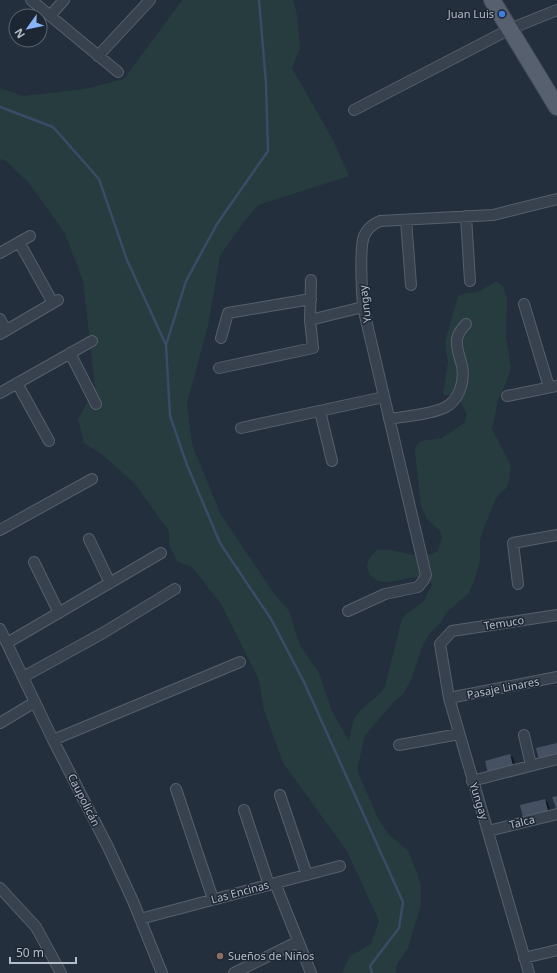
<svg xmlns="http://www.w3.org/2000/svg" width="557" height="973" font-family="'Noto Sans',sans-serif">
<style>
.green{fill:#263c3f}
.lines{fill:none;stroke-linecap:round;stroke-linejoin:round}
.stream{stroke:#394c67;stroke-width:2.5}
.building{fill:#455162;filter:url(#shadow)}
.minor-casing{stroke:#565f6c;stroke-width:12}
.primary-casing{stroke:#414a57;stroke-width:18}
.minor{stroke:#38414e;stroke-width:10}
.primary{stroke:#56606e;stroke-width:16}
.shop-dot{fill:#3f7fe0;stroke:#1d2633;stroke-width:1.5}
.education-dot{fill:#8d6e63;stroke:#1d2633;stroke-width:1.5}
.labels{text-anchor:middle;stroke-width:3;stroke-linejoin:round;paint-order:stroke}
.poi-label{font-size:11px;fill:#b4bcc9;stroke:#1d2633;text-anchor:end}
.street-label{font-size:11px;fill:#b4bcc9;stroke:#1d2633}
</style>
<defs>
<filter id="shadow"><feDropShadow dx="2.5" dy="2.5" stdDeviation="0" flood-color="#0009"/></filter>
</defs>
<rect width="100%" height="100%" fill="#242f3e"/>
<path class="green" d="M182,0H293L297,15L300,48L292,68L334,142L349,176L258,205L240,227L220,256L208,326L187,403L192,444L220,513L273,592L289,611L300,645L319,673L332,711L349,741C351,732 351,724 356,716C364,704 378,699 385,686L402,619L406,614L423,602L432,585C429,580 426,578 420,577C404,576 377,592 368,571C365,563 371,555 377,550H391L418,556L432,554L438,551L442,537L440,531L426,518L421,505L415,452L416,446L421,441L442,438L465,422L467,415C462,404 458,393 443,395L448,362L445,342L458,296C465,292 473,294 480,291C486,288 490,284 497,282L503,286L507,299L506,337L511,367L507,381L498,400L492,429L511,466L509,481L506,488L496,498L482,533L480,540V561L474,582L468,594L447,612L440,623L430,633L423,645L411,680L404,693L394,702L365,735L357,770L378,818L389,835L408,850L421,884V905L408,948L396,966V973H342L349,957L371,944L379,921L347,851L283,763L264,710L259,680L221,604L193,568L177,561L169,544V531L134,483L103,455L84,443L78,419L95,388L83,280L64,232L29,183L6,161L0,159V88L23,96L85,89L124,79Z"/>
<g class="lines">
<path class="stream" d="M259,0L266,83L268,151L217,224L186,281L166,345L170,416L187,465L220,543L271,619L304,682L403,902L399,928L370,966L372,973
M0,107L53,127L99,179L127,260L166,345"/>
</g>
<path class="building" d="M557,743V755L539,760L536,748Z
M510,754L513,766L488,773L485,761Z
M557,796V811L552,797Z
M545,799L548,811L523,817L520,805Z"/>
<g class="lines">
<g class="minor-casing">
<path id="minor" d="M31,0L118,72
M50,16L64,0
M98,56L150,0
M354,110L510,29L557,10
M466,216L470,281
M406,220L411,285
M19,242L53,303
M0,253L30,236
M524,304L549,387
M0,319L6,330
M310,320L311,280
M0,334L58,300
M221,338L228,313L311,299
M70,353L96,404
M219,368L313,348L310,320L363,307
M17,383L49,441
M0,393L92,341
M507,396L557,386
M320,411L332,461
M389,419C407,416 428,415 444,408C459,401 465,382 462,366C460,357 456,349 457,339C458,332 462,329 466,324
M241,428L384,397
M0,530L92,479
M89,539L110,583
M34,562L59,613
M518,584L513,543L557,535
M348,611L385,594L418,587L423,581L426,575L363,307C362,291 359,249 364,236C367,229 373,224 380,221L493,215L557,199
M0,629L53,740L108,847L133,901L162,973
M7,643L161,553
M23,677L103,633L175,589
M449,698L557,677
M0,723L35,702
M524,735L531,765
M53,740L240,662
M399,745L459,734
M472,781L557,759
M176,789L213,899
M280,795L307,875
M244,810L269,885
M488,831L557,814
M275,883L311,973
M0,888L36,927L61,973
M140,919L340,866
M524,958L557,950
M234,973L297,942
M529,973L449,698L440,644L452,631L557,615"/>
</g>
<g class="primary-casing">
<path id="primary" d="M492,0L557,107"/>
</g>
<use href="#minor" class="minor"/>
<use href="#primary" class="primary"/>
</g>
<circle class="shop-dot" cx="502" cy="14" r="4"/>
<circle class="education-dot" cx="220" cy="956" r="4"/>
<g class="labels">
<g class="poi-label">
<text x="494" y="18">Juan Luis</text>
<text x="228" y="960" text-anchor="start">Sueños de Niños</text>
</g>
<g class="street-label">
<text transform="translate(365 304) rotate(-97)" y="4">Yungay</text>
<text transform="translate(504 623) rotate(-9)" y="4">Temuco</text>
<text transform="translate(503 688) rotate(-11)" y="4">Pasaje Linares</text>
<text transform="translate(84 800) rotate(63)" y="4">Caupolicán</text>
<text transform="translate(479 801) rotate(72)" y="4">Yungay</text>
<text transform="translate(522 822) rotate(-14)" y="4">Talca</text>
<text transform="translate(240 892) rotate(-15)" y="4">Las Encinas</text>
</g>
</g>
<g transform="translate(28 28) rotate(237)"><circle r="19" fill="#1d2633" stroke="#59626f"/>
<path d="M0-3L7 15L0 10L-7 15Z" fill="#8ab4f8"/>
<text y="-6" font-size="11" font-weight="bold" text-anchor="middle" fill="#b4bcc9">N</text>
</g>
<path d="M10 957v6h66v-6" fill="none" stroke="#b4bcc9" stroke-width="2"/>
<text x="16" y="957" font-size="12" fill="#b4bcc9" stroke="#1d2633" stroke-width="3" paint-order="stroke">50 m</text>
</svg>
